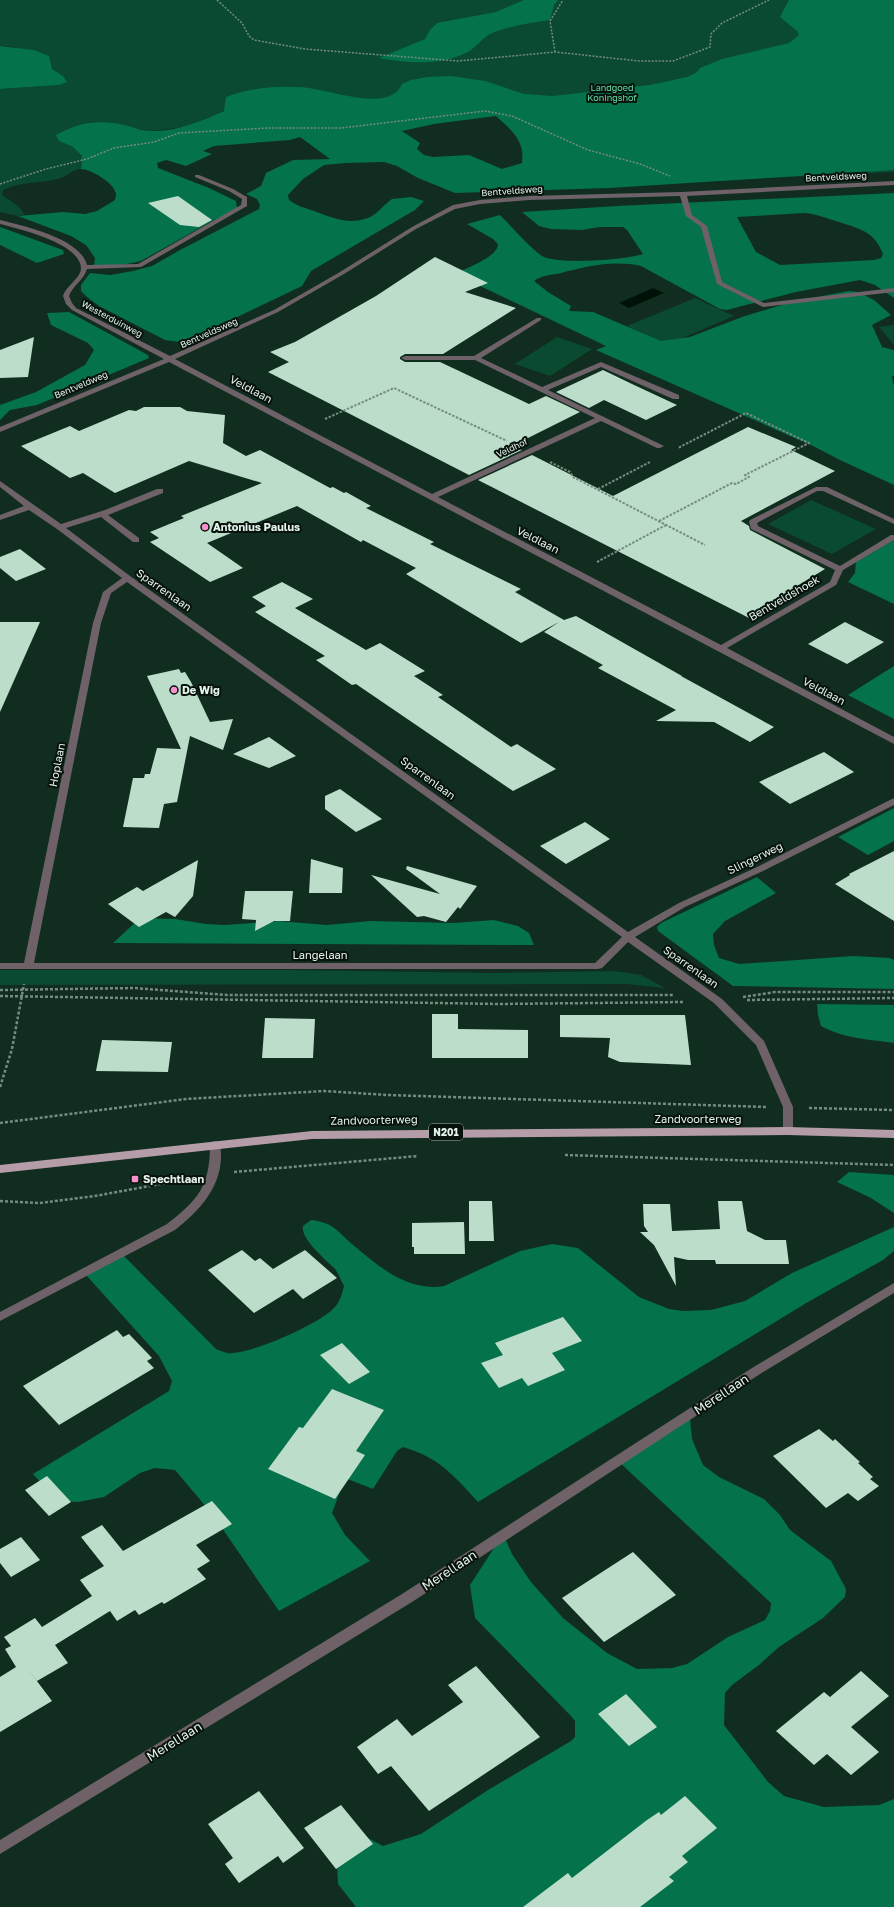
<svg xmlns="http://www.w3.org/2000/svg" width="894" height="1907" font-family="'Golos Text',sans-serif">
<style>
.green{fill:#0a4a30}
.forest{fill:#04724a;fill-rule:evenodd}
.water{fill:#001207}
.building{fill:#bdddcb}
.lines{fill:none;stroke-linecap:round;stroke-linejoin:round}
.path-far2{stroke:#768c81;stroke-width:1.5;stroke-dasharray:2 1.5;stroke-linecap:butt}
.path-far1{stroke:#768c81;stroke-width:2;stroke-dasharray:2.5 1.5;stroke-linecap:butt}
.path{stroke:#768c81;stroke-width:2.5;stroke-dasharray:3 2;stroke-linecap:butt}
.minor{fill:#6e6168;fill-rule:evenodd}
.major{fill:#b59ca9;fill-rule:evenodd}
.poi-dot{fill:#f790cd;stroke:#07120c;stroke-width:1.5}
.labels{text-anchor:middle;stroke-width:4;stroke-linejoin:round;paint-order:stroke}
.far-park-label{font-size:9px;fill:#63dda4;stroke:#07120c}
.far-street-label{font-size:9px;fill:#e4f4eb;stroke:#07120c}
.shield{fill:#07120c;stroke:#a2b0a8;stroke-width:1}
.shield-label{font-size:10px;font-weight:bold;fill:#e4f4eb}
.street-label{font-size:11px;fill:#e4f4eb;stroke:#07120c}
.poi-label{font-size:11px;font-weight:bold;fill:#e4f4eb;stroke:#07120c;text-anchor:start}
.near-street-label{font-size:13px;fill:#e4f4eb;stroke:#07120c}
</style>
<rect width="100%" height="100%" fill="#112d1f"/>
<path class="green" d="M0,0H894V172L556,188L515,110H225L187,127L150,131L137,129L59,141L73,147L82,156L81,169C72,169 67,177 58,179C39,184 21,181 3,190L2,195L18,206L25,214L18,216L0,212V89L58,85L63,76L52,69L49,61L14,47L0,46Z
M695,298L734,316L666,345L627,326Z
M894,325V345L879,327Z
M557,337L592,349L550,376L515,364Z
M811,500L876,529L832,554L768,524Z
M0,970H290L493,973L615,971L641,975L665,988L626,984L0,985Z"/>
<path class="forest" d="M524,0H558L554,5L550,20C531,23 507,26 490,34C481,39 475,49 466,53C439,66 407,63 379,58L425,39L430,30L437,23L496,12Z
M789,0H894V170L609,188L455,193L418,178L397,166L384,162L345,163L324,165L303,179L288,195L289,200C297,206 305,208 314,211C333,218 348,225 368,218C378,214 383,205 392,199L411,197L424,201L415,210L311,271L302,286L210,330L199,338L179,342L165,340L99,306L87,297L81,291V285L90,273L110,275L133,271L152,266L180,250L259,209L260,205L257,199L246,194L261,186L266,173L293,160L330,159L300,137L290,140L214,146L203,151L212,154L186,166L166,160L157,163L158,168L209,188L236,201L237,208L232,212L214,220L141,261L118,266H94L95,258L86,245L71,236L18,216L63,212L85,214L97,211L115,200C115,198 116,196 116,194C115,183 90,169 81,169L82,156L73,147L59,141L56,135C78,123 98,119 124,125C133,127 141,131 151,131C177,132 201,121 224,111L226,97C245,90 268,86 289,87C297,87 306,87 314,89C336,92 391,112 402,84L411,80L427,77L451,76L485,81L524,94L552,96L650,85L687,77L696,73L700,68L722,59L789,43L799,35L797,31L780,17ZM496,116C512,131 525,140 522,163L502,169L469,155L433,157L424,155L417,149L420,143L402,131L434,124Z
M0,46L34,50L49,56L52,69L63,76L67,82L59,85L0,89Z
M894,193V298L875,285L860,280L796,292L727,310L720,309L641,266C613,260 588,266 561,273C552,275 542,275 534,281L548,292L571,306L569,311L593,312L661,341L690,337L742,317L791,302L849,291L858,292L874,300L891,315L872,325L882,347L894,350V375L892,377L894,386V485L840,460L813,446L596,350L606,346L455,274C466,268 498,257 498,244L493,239L467,224L500,215C512,227 529,247 542,256C556,265 626,260 643,254L627,230L623,227H600L582,230L551,229L539,226L522,212L617,206ZM805,213C817,214 828,219 839,222C860,229 874,231 883,254L881,258L874,260L780,265L756,252L737,217Z
M0,227L63,250L64,254L37,263L0,245Z
M69,312L148,355L149,358L37,405L10,410L0,420V405L36,392L85,365L94,350L88,343L51,325L47,313Z
M894,540V604L848,582L855,573L856,562Z
M894,666V719L848,695Z
M894,808V841L868,855L838,837Z
M757,877L776,893L725,921L713,934L714,945L719,958L739,964L853,956L890,958L894,960V989L733,986L658,931L657,927L661,923Z
M140,918L175,919L206,924L224,925L278,921L327,925L370,921L453,923L494,920L518,926L529,933L534,945L113,943Z
M817,1004L894,1005V1043C867,1039 845,1039 821,1026L818,1015Z
M849,1172L894,1175V1213L871,1198L837,1182Z
M311,1220C334,1223 336,1230 352,1244C378,1266 407,1292 444,1286L520,1251L552,1244L578,1248L639,1297L669,1309L683,1311L711,1310L745,1301L792,1273L894,1227V1251L883,1260L808,1302L478,1502C453,1475 440,1458 403,1447L397,1451L373,1489L345,1478L332,1513L345,1535L370,1561L279,1611L213,1515L175,1470L155,1468L140,1473L104,1497L78,1502L58,1501L33,1474L169,1391L172,1381L159,1356L86,1275L122,1254L216,1349C219,1350 223,1352 227,1353C248,1356 319,1324 334,1308C340,1302 342,1294 344,1286C341,1281 339,1274 335,1269C327,1261 300,1239 303,1226Z
M690,1419L692,1439L703,1465L719,1477L764,1499L780,1515L790,1530L831,1561L846,1589L845,1597L823,1618L779,1647L759,1665L732,1685L725,1693L724,1725L768,1782L784,1796L824,1807L879,1805L894,1799V1907H356L338,1884L337,1862L368,1838L383,1846L421,1834L488,1790L571,1741L575,1737V1721L571,1716L475,1618L470,1585L503,1534L512,1554L531,1582L563,1618L607,1653L637,1669L672,1668L687,1664L728,1637L765,1620L770,1611L771,1603L619,1462Z"/>
<path class="water" d="M653,288L664,293L629,308L619,303Z"/>
<path class="building" d="M178,196L212,220L199,227L180,225L148,203Z
M435,257L488,283L465,292L516,308L443,354H405L400,357V359L405,362H440L529,404L546,396L580,412L522,441L525,442L515,447L522,450L469,475L268,372L289,362L270,352L295,342L376,296Z
M34,337L28,377L0,378V350Z
M603,370L632,384L677,405L646,420L604,400L589,408L556,392Z
M144,407H180L187,411L225,415L223,443L246,456L260,450L330,488L333,487L344,493L346,492L371,506L366,508L434,542L430,544L521,589L515,592L564,620L576,616L682,676H681L774,727L750,742L714,722L656,721L676,710L598,668L603,665L544,632L559,622L521,643L406,574L416,568L363,540L361,542L297,506L207,543L243,568L210,582L150,542L159,538L150,532L184,518L181,516L262,483L189,461L115,493L83,473L70,478L21,446L70,426L79,431L129,410L136,411Z
M748,427L796,447L791,450L835,471L741,521L749,526L750,530L825,569L792,589L800,593L753,620L478,480L532,455L613,496Z
M20,549L46,569L16,581L0,568V557Z
M282,582L313,599L295,608L366,650L380,643L425,671L414,676L443,695L438,697L511,747L517,744L556,769L513,791L356,684L352,685L316,660L325,656L255,612L266,606L252,597Z
M0,622H40L0,712Z
M845,622L884,642L847,664L808,644Z
M179,669L181,673L185,672L191,682L210,722L233,719L223,750L190,736L177,802L164,804L159,828L123,827L133,778H144L145,774H150L157,748L181,749L147,676Z
M269,737L296,756L269,768L233,754Z
M824,752L854,772L790,804L759,782Z
M340,789L382,819L356,832L325,809V796Z
M585,822L610,839L566,864L540,846Z
M894,851V921L835,884L850,875L849,874Z
M311,859L343,868L342,893H309Z
M198,860L193,896L175,917L166,912L139,927L108,904L137,887L143,891Z
M407,866L477,886L460,909L458,907L446,922L424,916L417,917L371,875L440,894L406,869Z
M245,891H293L290,921H274L255,931L256,920L242,919Z
M432,1014H458V1029L528,1030V1058H432Z
M560,1015H685L691,1065L620,1062L608,1057L610,1038L560,1037Z
M265,1018L315,1019L313,1058H262Z
M102,1040L172,1042L168,1072L96,1071Z
M469,1201H492L494,1241H469Z
M718,1201H742L747,1231L765,1240H786L789,1264H716L715,1260H688L674,1257L676,1286L654,1245L640,1232H648L644,1226L643,1204H670L672,1231L720,1229Z
M464,1222L465,1254H414V1247H412V1223Z
M242,1250L255,1261L260,1258L273,1269L305,1250L337,1278L303,1299L293,1289L254,1313L208,1270Z
M563,1317L582,1341L552,1353L565,1370L528,1386L522,1378L499,1388L481,1363L503,1355L495,1343Z
M117,1330L123,1337L129,1334L152,1358L147,1361L154,1368L59,1425L23,1386Z
M342,1343L370,1372L349,1384L320,1355Z
M332,1389L384,1410L356,1451L365,1455L335,1499L268,1469L299,1427L303,1428Z
M819,1429L833,1441L835,1439L860,1462L858,1463L873,1477L870,1479L879,1486L858,1501L848,1493L826,1508L773,1456Z
M47,1476L71,1502L49,1516L25,1490Z
M212,1501L232,1524L196,1545L210,1561L197,1569L206,1579L164,1604L162,1602L139,1615L135,1610L117,1621L110,1611L55,1645L68,1663L37,1681L24,1664L52,1701L0,1732V1677L16,1667L5,1649L11,1646L4,1637L35,1618L42,1627L92,1596L80,1580L104,1566L81,1537L102,1525L123,1551Z
M21,1537L40,1560L11,1577L0,1563V1549Z
M633,1552L676,1595L604,1642L562,1598Z
M476,1666L540,1737L429,1811L391,1766L378,1774L357,1747L397,1719L412,1736L463,1702L448,1685Z
M861,1671L889,1696L851,1727L879,1752L851,1775L827,1754L814,1765L776,1731L824,1692L830,1697Z
M626,1694L657,1727L629,1746L598,1714Z
M259,1791L304,1848L283,1863L278,1856L239,1883L225,1864L233,1858L208,1824Z
M685,1796L717,1828L682,1856L688,1862L669,1877L674,1881L640,1907H523L568,1873L572,1878L647,1820L659,1812L661,1815Z
M341,1805L373,1844L336,1869L304,1828Z"/>
<g class="lines">
<path class="path-far2" d="M217,0L242,23L249,36L254,40L305,49L458,61L555,52L639,61H673L710,47L711,34L722,23L769,0
M555,52L550,21L563,0
M0,184L46,169L87,159L114,148L154,142L179,133L268,128H341L485,111L512,116L588,150L640,164L670,176"/>
<path class="path-far1" d="M325,419L394,388L507,441
M550,462L570,472L573,477L705,545
M598,489L650,462
M659,521L732,483L736,484L749,477L745,475L809,443L746,413L678,448
M597,562L666,525"/>
<path class="path" d="M0,990L134,988L227,995H673
M0,996L499,1004L684,1002
M743,997L775,992H894
M747,1000L894,998
M0,1087L12,1049L24,984
M809,1108L894,1110
M0,1123L186,1099L324,1091L388,1095L766,1107
M565,1155L894,1165
M234,1172L418,1156
M0,1201L40,1203L95,1196L188,1179"/>
<path class="minor" d="M195,175H199L233,189L247,197V206L141,267L87,269C84,280 73,285 69,296L72,303L76,308L170,356L274,310L340,272L412,227L453,205L480,200L529,196L681,192L894,181V185L687,196L692,215L707,226L722,282L764,303L894,288V292L763,307L717,284L701,227L686,216L680,196L529,200L480,204L455,209L416,229L344,274L278,312L175,359L432,494L595,418L475,360H405L401,358L405,356H474L537,318H541V320L481,358L542,387L601,362L679,395V399H673L601,367L548,390L664,446L660,448H657L601,421L438,497L721,645L830,582L835,570L751,529L749,522L750,520L816,487H827L894,519V524L823,491H817L757,523L758,526L840,566L891,535H894V540L843,570L836,585L727,648L894,737V744L169,362L0,432V427L164,359L72,310L66,304L63,296C66,286 81,278 81,268C80,243 19,229 0,224V220C24,226 80,238 87,265L138,264L241,205L242,199L229,191L195,177Z
M0,481L61,524L105,510L157,489H163V493L108,515L139,538V542H133L101,517L66,528L130,576L628,932L679,903L757,867L894,798V805L763,871L685,907L635,937L722,999L764,1041L793,1107V1131L792,1134H784L783,1131V1107L756,1045L714,1003L628,942L602,968L598,969H0V963H24L93,623L103,592L122,578L57,529L29,510L0,520V515L24,506L0,487ZM127,582L622,937L595,963H34L101,623L111,593Z
M215,1141L219,1142C221,1147 221,1153 221,1158C220,1189 198,1212 175,1230L0,1321V1312L167,1224C198,1200 210,1186 210,1145L211,1142Z
M894,1283V1293L760,1374L412,1602L0,1854V1840L402,1594L752,1368Z"/>
<path class="major" d="M788,1127L894,1130V1138L788,1135L312,1139L0,1173V1165L312,1131Z"/>
</g>
<g class="poi-dot">
<circle cx="205" cy="527" r="4"/>
<circle cx="174" cy="690" r="4"/>
<rect x="131" y="1175" width="8" height="8" rx="2"/>
</g>
<g class="labels">
<g class="far-park-label">
<text x="612" y="91">Landgoed<tspan x="612" dy="10">Koningshof</tspan></text>
</g>
<g class="far-street-label">
<text transform="translate(836 177) rotate(-3)" y="3">Bentveldsweg</text>
<text transform="translate(512 191) rotate(-4)" y="3">Bentveldsweg</text>
<text transform="translate(112 319) rotate(28)" y="3">Westerduinweg</text>
<text transform="translate(209 333) rotate(-24)" y="3">Bentveldsweg</text>
<text transform="translate(81 385) rotate(-23)" y="3">Bentveldweg</text>
<text transform="translate(512 448) rotate(-25)" y="3">Veldhof</text>
</g>
<rect class="shield" x="429" y="1124" width="34" height="16" rx="3"/>
<g class="shield-label">
<text x="446" y="1136">N201</text>
</g>
<g class="street-label">
<text transform="translate(251 389) rotate(28)" y="4">Veldlaan</text>
<text transform="translate(538 540) rotate(27)" y="4">Veldlaan</text>
<text transform="translate(164 590) rotate(35)" y="4">Sparrenlaan</text>
<text transform="translate(784 598) rotate(-30)" y="4">Bentveldshoek</text>
<text transform="translate(824 691) rotate(28)" y="4">Veldlaan</text>
<text transform="translate(57 765) rotate(-79)" y="4">Hoplaan</text>
<text transform="translate(428 778) rotate(36)" y="4">Sparrenlaan</text>
<text transform="translate(755 858) rotate(-26)" y="4">Slingerweg</text>
<text x="320" y="959">Langelaan</text>
<text transform="translate(691 967) rotate(35)" y="4">Sparrenlaan</text>
<text x="698" y="1123">Zandvoorterweg</text>
<text transform="translate(374 1120) rotate(-1)" y="4">Zandvoorterweg</text>
</g>
<g class="poi-label">
<text x="213" y="531">Antonius Paulus</text>
<text x="182" y="694">De Wig</text>
<text x="143" y="1183">Spechtlaan</text>
</g>
<g class="near-street-label">
<text transform="translate(721 1394) rotate(-33)" y="5">Merellaan</text>
<text transform="translate(449 1570) rotate(-33)" y="5">Merellaan</text>
<text transform="translate(174 1741) rotate(-32)" y="5">Merellaan</text>
</g>
</g>
</svg>
